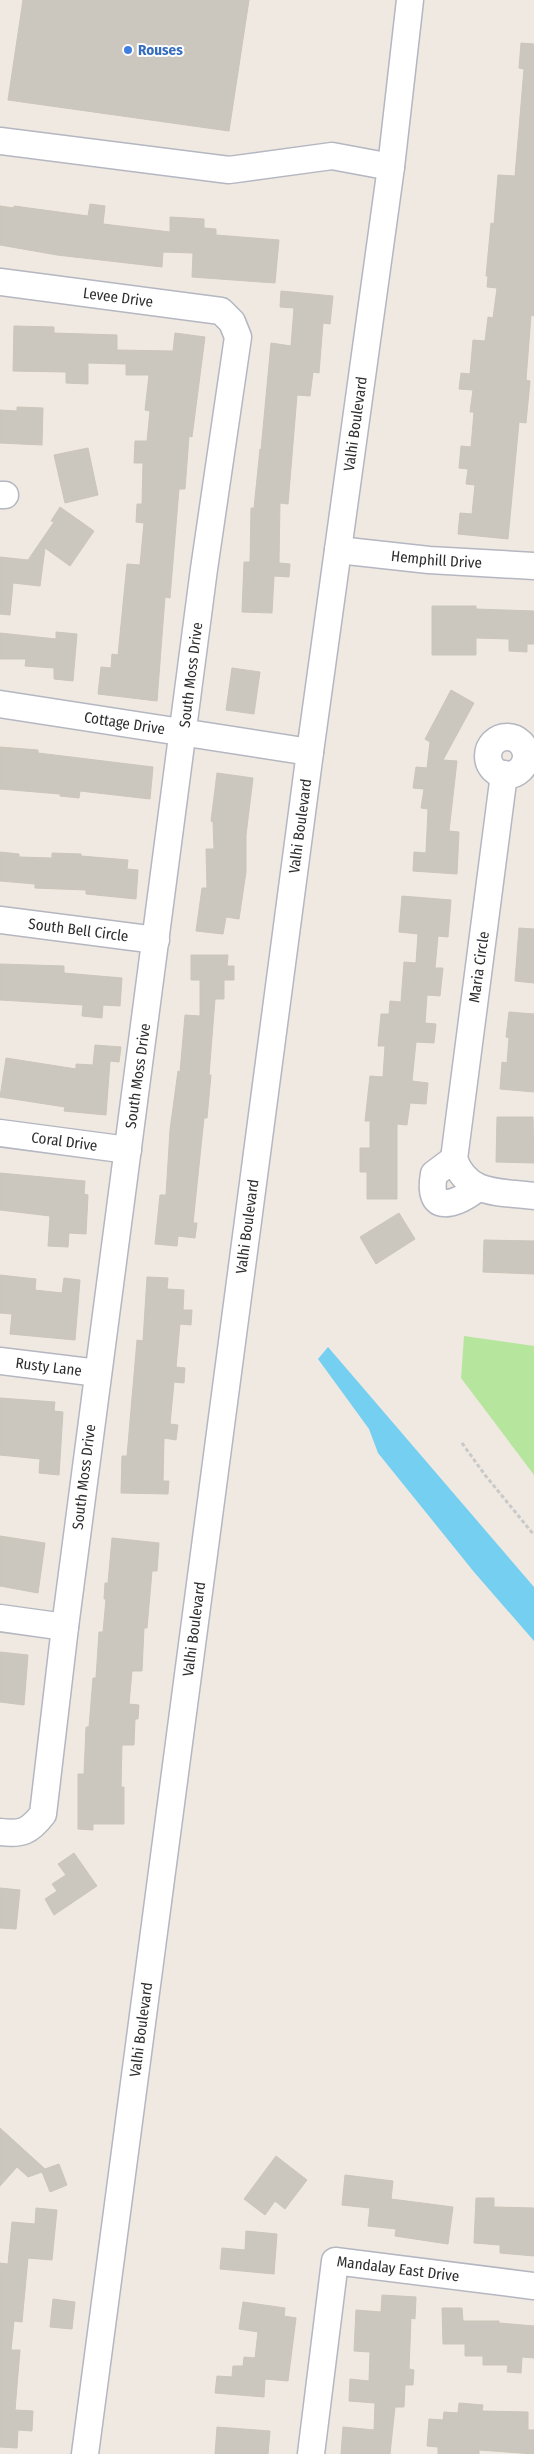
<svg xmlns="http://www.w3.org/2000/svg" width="534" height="2454" font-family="'Fira Sans Condensed',sans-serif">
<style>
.green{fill:#b6e59e}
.water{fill:#75cff0}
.building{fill:#cbc7bf;stroke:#cbc5ba}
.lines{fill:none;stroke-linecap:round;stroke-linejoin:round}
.minor-casing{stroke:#b4b7c1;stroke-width:29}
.path{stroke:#c9c9c9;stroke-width:3;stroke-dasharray:4 2.5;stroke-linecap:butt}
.minor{stroke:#fff;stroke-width:26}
.shop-dot{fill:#3f7fe0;stroke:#fff;stroke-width:2}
.labels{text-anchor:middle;stroke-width:4;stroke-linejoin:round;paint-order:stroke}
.shop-label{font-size:15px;font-weight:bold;fill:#366cbe;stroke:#fff;text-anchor:start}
.street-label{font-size:15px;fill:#2e2e2e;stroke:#fff}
</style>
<rect width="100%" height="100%" fill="#efe9e1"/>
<path class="green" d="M464,1336L534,1346V1475L461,1378Z"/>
<path class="water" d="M328,1347L534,1587V1641L474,1572L378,1453L369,1429L318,1359Z"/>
<path class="building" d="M23,0H249L229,131L8,100Z
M521,43L534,44V316L531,315L526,380L530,381L526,423L519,422L508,539L458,534L460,513L472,514L475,485L466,484L468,469L459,468L461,446L471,447L474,412H470L473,390L459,389L461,373L470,374L473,340L485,341L488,317L493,318L497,288L487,287L488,276H486L491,223L494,224L498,175L515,176L524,69L519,68Z
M90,204L105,206L103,224L170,232V217L204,219V228L216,229V235L279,240L275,283L192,277L193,253L163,252L162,267L57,255L0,245V206L14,208V206L88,216Z
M281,291L333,296L330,324L323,323L319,373L313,372L310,396L297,395L288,504L280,503L279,563L290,564L289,577L274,576L272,613L242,612L244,562H250L251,508H254L260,449L261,450L271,343L291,346L294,308L280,307Z
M14,326L54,327V333L117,335V350L173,351L175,333L205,337L192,437L189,436L185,489H179L170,598L165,597L157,701L98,694L101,667L111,668L112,654L118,655L127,564L140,565L144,523L136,522L137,504H142L143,463H134L135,441H147L150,411L145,410L149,375H126V364L88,363V384L66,383V372L13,371Z
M17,407L43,408L42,445L0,443V410L17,411Z
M88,448L98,495L65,503L54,455Z
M60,507L94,531L70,566L45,548L40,586L13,583L10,615L0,614V557L28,560L54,522L51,521Z
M432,606H476V609L534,611V644H527V652L509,651V639L476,638V655H432Z
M56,632L77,634L73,681L54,679V668L25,666L26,659H0V633L56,639Z
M232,668L260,672L254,714L226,710Z
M451,690L474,703L443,760L457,761L449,831L459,832L457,874L413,871L414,852L426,853L428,809L421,808L424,789L413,788L416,767L427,768L430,742L425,739Z
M0,747L38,750V753L153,767L150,799L80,791L79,798L60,796V794L0,789Z
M217,773L253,778L246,835V872L239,919L226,917L223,934L196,931L202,888H207L206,849H214L213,822L211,821Z
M0,852L19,854V857L52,858V853L81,854V856L128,860L127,869L138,870L136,899L86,894V890L35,888V884L0,881Z
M402,896L451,900L448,937L438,936L435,968H443L440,996L427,995L425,1023L436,1024L434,1043L416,1042L412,1081L428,1083L426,1104L410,1103L407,1125L397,1124V1199H367V1172H360V1148H370V1121H365L370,1076L383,1077L385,1046H378L381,1014H389L390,1001L401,1002L404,962L416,963L418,934L399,932Z
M519,928L534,929V983L515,981Z
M191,955H228L227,966H234V980H224V999H215L209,1075H211L207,1118H204L193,1223H197L195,1238L178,1236L177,1246L155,1244L160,1195H166L170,1130L178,1071L180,1072L185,1015L200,1016V980H191Z
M0,964L64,966V973L122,978L120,1006L103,1005L102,1018L82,1016L83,1005L0,1000Z
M509,1012L534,1014V1092L500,1089L502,1062L507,1063L509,1038L506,1037Z
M95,1045L121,1047L119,1062L110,1061L106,1115L64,1111L65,1107L0,1097L6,1058L76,1069V1064L93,1065Z
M497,1117H533L534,1163L496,1162Z
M0,1173L85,1181L84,1194L88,1195L86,1234L69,1233L68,1247L48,1246L50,1216L0,1210Z
M399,1213L415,1239L376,1264L360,1237Z
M484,1240L534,1241V1274L483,1272Z
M0,1275L36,1279L35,1290L62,1293L64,1278L80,1280L75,1340L10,1334L12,1314L0,1313Z
M147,1277L168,1278L167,1289L184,1290L183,1310H192L191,1325L180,1324L176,1367L185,1368L184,1383L174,1382L170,1424L178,1425L176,1440L164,1438L163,1481H169L168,1494L121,1493L122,1456H127L137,1340L143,1341Z
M0,1398L55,1402L54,1411L63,1412L59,1475L39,1473L40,1459L0,1455Z
M0,1536L45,1543L38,1593L0,1586Z
M112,1538L159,1543L157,1571H152L147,1628H144L142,1671H132L129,1704L139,1705L138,1719H135L134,1745H122L121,1787H124V1824H93V1830L78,1829V1774H84L86,1727H89L93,1678H96L99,1632H103L106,1599H104L105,1583H108Z
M0,1652L28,1655L24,1705L0,1702Z
M74,1853L97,1886L54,1915L45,1899L57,1891L52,1884L66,1875L58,1864Z
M0,1888L20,1890L16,1929L0,1928Z
M0,2128L45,2169L59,2164L67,2185L50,2192L42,2172L28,2177L17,2167L0,2186Z
M276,2156L307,2180L285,2209L275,2201L265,2215L244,2199Z
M345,2175L393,2181L391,2199L453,2207L448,2244L395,2236L396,2229L368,2226L370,2208L342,2205Z
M476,2198H494V2207L534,2208V2256L500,2253V2245L474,2243Z
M36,2208L57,2210L52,2260L28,2258L22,2322L14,2321L11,2350H20L15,2410L33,2411L32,2431L18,2430L17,2448L0,2447V2263L8,2264L12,2222L35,2224Z
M246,2231L277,2234L274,2274L220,2269L222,2248L245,2250Z
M382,2295L416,2297L415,2319L411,2318L409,2369L414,2370L413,2385H405L404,2407H395L390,2454H341L343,2427L374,2430L375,2403L349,2401L350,2379L369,2381L370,2352L354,2351L356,2310L381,2312Z
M53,2299L75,2302L72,2329L50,2327Z
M243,2302L285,2308L284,2316L296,2318L288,2381L265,2379L264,2397L215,2393L217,2376L232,2377L233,2366H243L244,2357L255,2358L258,2332L239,2329Z
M442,2308H462L463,2321H499V2323L534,2326V2358L522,2357L521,2373L507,2372L508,2365H483V2356H465V2344H443Z
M459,2403L483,2405L482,2411L528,2412V2430H534V2454L479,2450V2454H438V2447L427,2446L429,2419L443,2420L444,2412L458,2413Z
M217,2427L270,2431L268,2454H215Z"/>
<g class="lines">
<g class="minor-casing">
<g id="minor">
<path d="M0,141L229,170L332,156L391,167"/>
<path id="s1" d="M0,282L221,311L232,322L238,337L204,569L65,1627L43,1814C30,1831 22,1835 0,1832"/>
<path d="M0,495H5"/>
<path id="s2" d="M338,550L429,560L534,566"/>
<path id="s3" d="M0,704L310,752"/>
<circle cx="507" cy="756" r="19"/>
<path d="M504,774L454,1159C468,1197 500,1191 534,1196"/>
<path id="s4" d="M0,920L156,940"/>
<path id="s5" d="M0,1133L128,1150"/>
<path d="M454,1159L434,1174C426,1216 456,1205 478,1188"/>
<path id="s6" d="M0,1361L98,1373"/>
<path d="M0,1618L65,1627"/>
<path id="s7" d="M85,2454L310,752L391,167L410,0"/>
<path id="s8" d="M311,2454L335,2261L534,2286"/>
</g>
</g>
<path class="path" d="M462,1443L485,1475L534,1535"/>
<use href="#minor" class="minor"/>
</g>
<circle class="shop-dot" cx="128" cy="50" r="5"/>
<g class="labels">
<g class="shop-label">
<text x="138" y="55">Rouses</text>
</g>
<g class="street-label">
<text dy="5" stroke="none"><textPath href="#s1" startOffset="119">Levee Drive</textPath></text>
<text dy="5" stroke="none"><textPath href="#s7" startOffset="2048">Valhi Boulevard</textPath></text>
<text dy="5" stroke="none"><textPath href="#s2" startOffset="99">Hemphill Drive</textPath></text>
<text transform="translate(191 675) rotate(-83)" y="5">South Moss Drive</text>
<text dy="5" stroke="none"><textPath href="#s3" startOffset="126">Cottage Drive</textPath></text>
<text dy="5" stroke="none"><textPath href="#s7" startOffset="1642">Valhi Boulevard</textPath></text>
<text dy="5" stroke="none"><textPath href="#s4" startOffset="79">South Bell Circle</textPath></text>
<text transform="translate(479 967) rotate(-82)" y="5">Maria Circle</text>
<text transform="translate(138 1076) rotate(-82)" y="5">South Moss Drive</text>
<text dy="5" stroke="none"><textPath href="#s5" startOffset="65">Coral Drive</textPath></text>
<text dy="5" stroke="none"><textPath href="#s7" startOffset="1238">Valhi Boulevard</textPath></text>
<text dy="5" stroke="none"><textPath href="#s6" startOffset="49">Rusty Lane</textPath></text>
<text transform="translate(84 1477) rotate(-83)" y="5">South Moss Drive</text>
<text dy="5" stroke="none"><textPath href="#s7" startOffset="832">Valhi Boulevard</textPath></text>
<text dy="5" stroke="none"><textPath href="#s7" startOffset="428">Valhi Boulevard</textPath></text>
<text dy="5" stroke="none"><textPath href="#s8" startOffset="258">Mandalay East Drive</textPath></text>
</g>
</g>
</svg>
